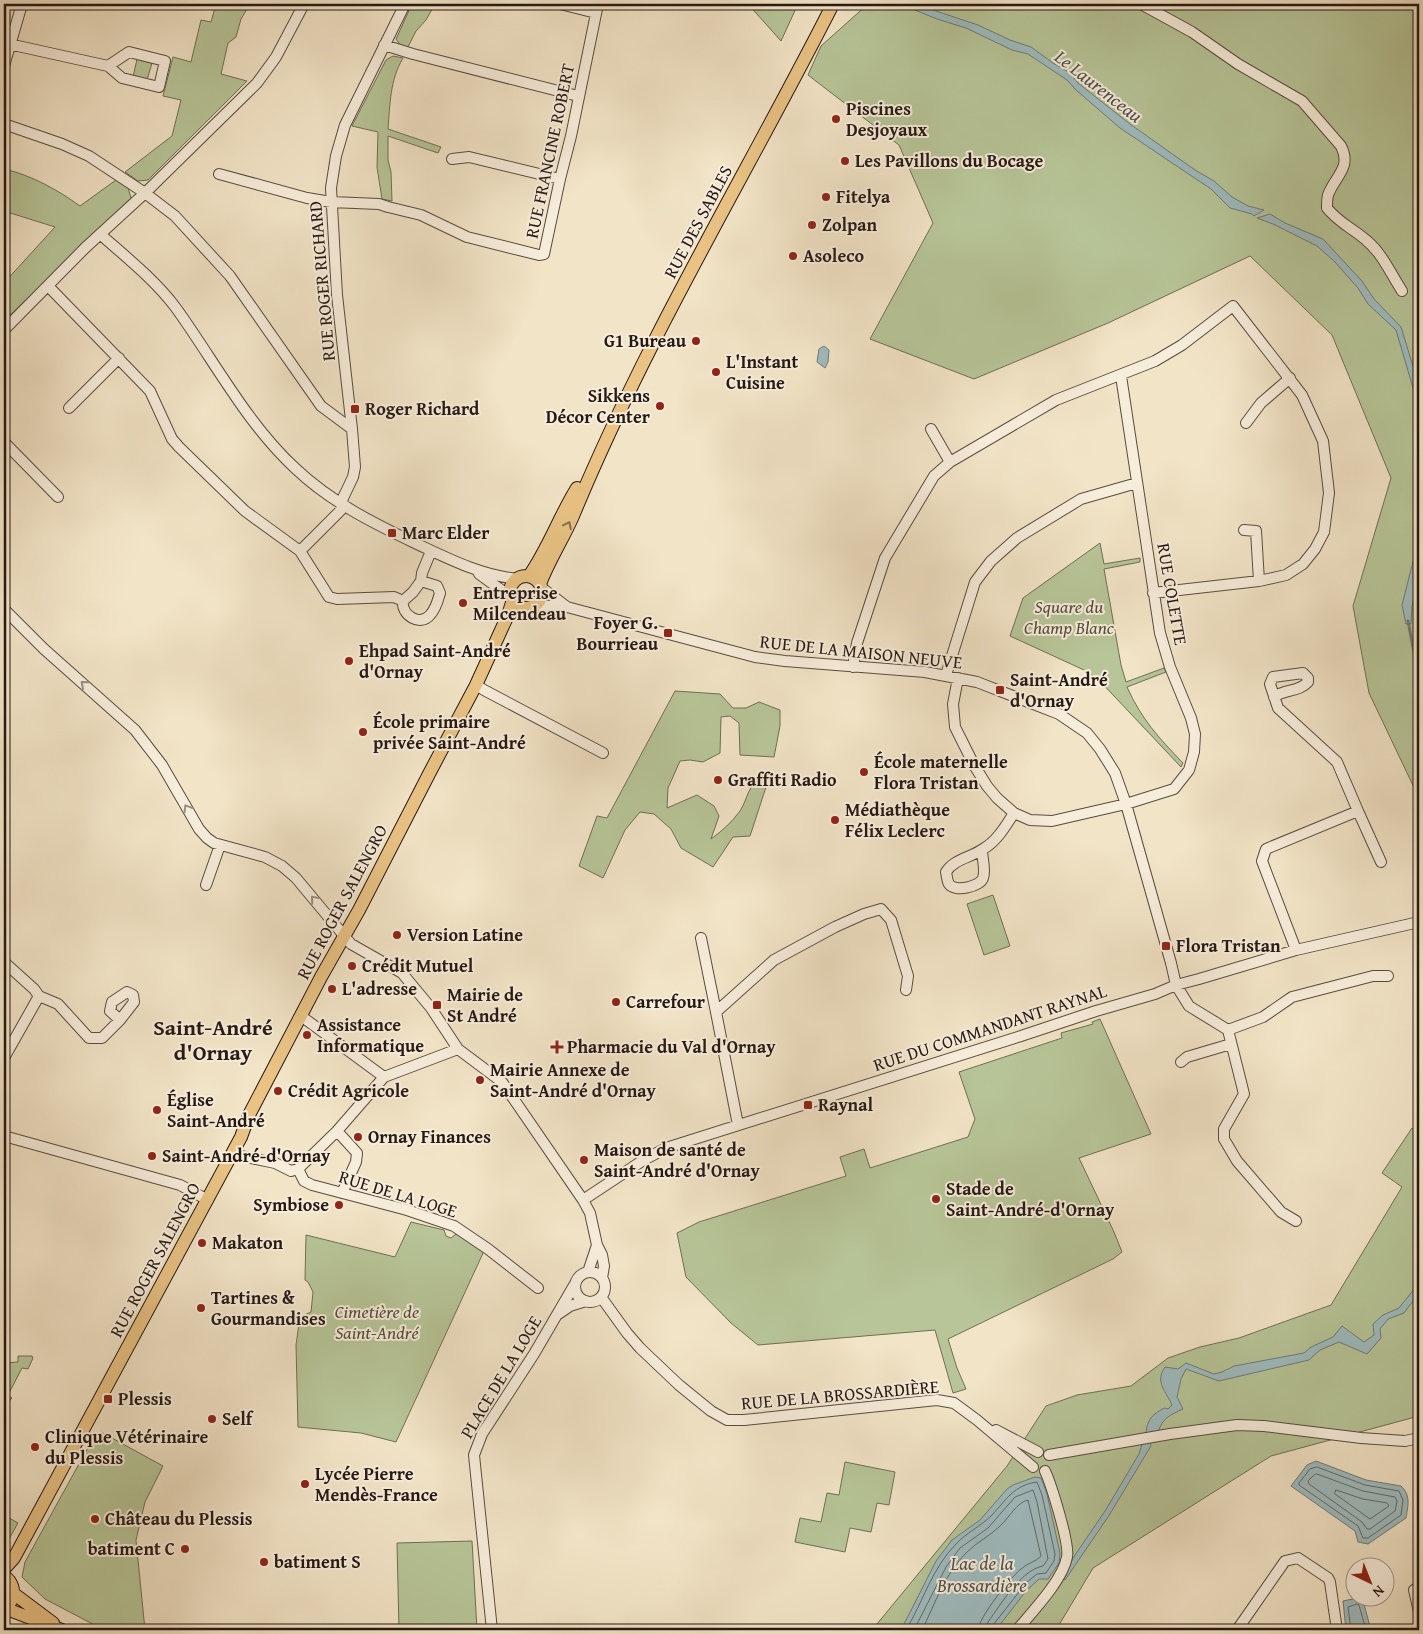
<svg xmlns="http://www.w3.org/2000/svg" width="1423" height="1634" font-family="'Gentium Book Plus',serif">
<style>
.green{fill:#b7c598;stroke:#6e6f56}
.water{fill:#9fbcbf;stroke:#6f7b7b}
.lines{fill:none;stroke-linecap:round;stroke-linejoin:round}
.shore{stroke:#626a6a;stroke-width:1}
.stream{stroke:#6f7b7b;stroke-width:3}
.minor-casing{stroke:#594c41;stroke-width:12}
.major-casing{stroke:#261914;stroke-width:14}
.minor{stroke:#f7eddb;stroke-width:10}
.major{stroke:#e9c284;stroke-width:12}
.oneway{stroke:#886e4c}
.oneway2{stroke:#998e81}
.poi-dot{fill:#8f2418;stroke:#f7eddb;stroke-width:2}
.labels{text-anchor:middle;stroke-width:4;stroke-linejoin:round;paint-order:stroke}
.poi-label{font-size:18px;font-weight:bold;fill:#261914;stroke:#f7eddb;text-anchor:start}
.street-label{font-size:18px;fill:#261914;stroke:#f7eddb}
.park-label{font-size:18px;font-style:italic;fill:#524d3c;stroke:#f7eddb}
.water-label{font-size:19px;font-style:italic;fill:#505250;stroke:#f7eddb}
.district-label{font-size:22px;font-weight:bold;fill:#261914;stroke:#f7eddb}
</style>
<rect width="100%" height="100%" fill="#f2e4c7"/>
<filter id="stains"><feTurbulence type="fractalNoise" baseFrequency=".004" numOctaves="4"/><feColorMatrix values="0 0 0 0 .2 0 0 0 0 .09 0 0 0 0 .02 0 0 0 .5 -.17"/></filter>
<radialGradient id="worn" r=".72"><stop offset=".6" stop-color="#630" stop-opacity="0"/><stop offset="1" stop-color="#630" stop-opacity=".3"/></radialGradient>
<path class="green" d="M216,4H250L241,19L236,37L228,43L221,74L247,81L148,180L138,181L125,172L172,136L181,100L163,96L173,57L191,62L201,20L211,22Z
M412,4H435L426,20L416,31L408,47L401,46L396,39Z
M748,4H798L781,41Z
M868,4H1387L1419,9V798L1369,693L1353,606L1391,478L1332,335L1250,256L1108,323L974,379L870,339L933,223L899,145L808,75L821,46Z
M393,56L403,58C390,80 390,104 388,129L441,147L438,153L388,136V160L391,172L392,201L382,199L377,167L378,132L352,126L386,60Z
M137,59L152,63L147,80L133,77Z
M4,169C31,175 58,190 80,206L116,180L128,188L131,198L4,321V283L55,227L4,211Z
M1100,543L1104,564L1140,558V562L1104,569L1121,665L1126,682L1164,668L1166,672L1127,687C1142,720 1158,737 1183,763L1181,767L1098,679L1084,670L1010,636L1023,598Z
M675,691L720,694L733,708H746L759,702L780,710V726L774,757L740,755L739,723L730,716L721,717L720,753L703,762L690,760L680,761L668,788L667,808L697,795L714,806L719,816L711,839C722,831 732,822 740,811C749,796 746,789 761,778L767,784L750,836L733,837L713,867L681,848L671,829L654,814L640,812L625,830L603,878L579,866L597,816L607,818Z
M993,895L1010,946L984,955L967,904Z
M1100,1019L1151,1134L1079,1158L1114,1232L1122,1252L1113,1259L948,1339L957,1368L966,1389L953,1393L935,1330L758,1345L731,1323L686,1277L677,1233L699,1222L846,1176L840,1157L864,1149L870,1168L968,1137L975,1119L959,1072L1062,1038L1061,1033L1093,1024L1092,1022Z
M1412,1128L1419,1133V1416L1271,1456L1093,1568L1056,1630H872L1007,1466L1046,1406L1077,1395L1131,1386L1168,1358L1200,1347L1239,1338L1331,1305L1402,1187L1382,1173Z
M411,1222L444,1230L446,1236L451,1238L456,1234L484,1251L396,1442L361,1433L298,1427L296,1345L300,1317L311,1312L313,1292L308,1282L305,1280L306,1235L395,1257Z
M18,1356H32L33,1358L28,1369L22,1368L8,1395L12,1398L5,1406L4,1399L6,1396L4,1393V1363L18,1362Z
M101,1432L163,1466L145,1502L136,1540L145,1630H104L45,1599L22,1577L25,1562L90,1444Z
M845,1462L895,1472L889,1505L877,1503L871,1532L850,1528L845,1552L795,1542L800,1518L821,1522L827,1493L839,1495Z
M4,1515L18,1523L4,1548Z
M472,1541L477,1630H399L397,1543Z"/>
<path class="water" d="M900,4H918L936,11L978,25L1010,40L1031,47L1053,63L1070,73L1078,83L1130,124L1195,170L1214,181L1232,197L1248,206L1264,210L1254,216L1252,214L1230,208L1211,189L1120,128L1076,90L1067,80L1028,54L1012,50L966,28L937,19Z
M1270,214L1285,223L1323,239L1362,281L1374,299L1401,327L1419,386V414L1418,405L1396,330L1368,304L1358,288L1334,261L1317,246L1273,224L1257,218Z
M824,346L829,350L828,362L825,368L817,362L819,349Z
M1419,538V575L1412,606L1411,624H1406L1402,605Z
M1419,1283V1293L1404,1313L1388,1319L1380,1329L1381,1338L1367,1354L1339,1342L1320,1350L1309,1360L1219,1381L1186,1369L1181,1379L1177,1397L1183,1409C1170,1415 1162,1418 1158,1433L1146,1434C1147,1419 1152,1415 1164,1408L1168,1409L1172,1405C1167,1393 1154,1382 1165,1367L1178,1369L1186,1363L1214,1374L1222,1372L1234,1366L1304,1353L1311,1347L1333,1337L1342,1326L1364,1342L1374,1335L1373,1324L1383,1315L1399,1308Z
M1150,1442L1151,1446L1108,1517L1065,1580L1063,1579L1073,1558L1105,1511L1139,1454L1142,1444Z
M1316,1461L1366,1480L1401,1486C1411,1495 1408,1506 1406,1518L1368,1544L1358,1542L1355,1531L1291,1486L1307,1465Z
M1035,1477L1041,1478L1047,1494L1060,1553L1059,1563L1048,1579H1039L1026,1591L996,1630H901L936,1561L952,1540L980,1520L1007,1489L1013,1485Z
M1362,1597L1371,1630H1346L1343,1601Z"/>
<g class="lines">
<path class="shore" d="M1317,1467L1365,1485L1399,1491L1403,1500L1401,1515L1368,1538H1363L1358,1526L1299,1485V1483L1310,1469Z
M1317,1474L1363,1491L1395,1497L1397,1501L1395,1511L1370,1529H1367L1362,1522L1309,1484L1308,1481L1314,1475Z
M1336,1490L1363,1499L1387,1503L1389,1506L1370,1519L1335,1494Z
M906,1630C923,1602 932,1568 956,1544C966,1533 981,1526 992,1515C1006,1500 1014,1485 1037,1482L1042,1495L1055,1554L1054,1561L1046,1573L1037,1574L1027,1582L993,1625L992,1630
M914,1630L946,1567L960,1548L988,1528L1015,1497L1033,1490L1037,1502L1048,1559L1043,1566C1021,1570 1001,1604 988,1622L986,1630
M922,1630C935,1604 945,1573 967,1552C977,1542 990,1536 1000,1526C1009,1518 1017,1502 1028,1500L1041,1556C1036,1562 1027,1563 1021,1569C1010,1578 979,1617 978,1630
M1351,1630L1348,1607L1357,1604L1359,1605L1366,1630"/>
<path class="stream" d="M1408,621L1415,658L1419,666"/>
<g class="minor-casing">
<path id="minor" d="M560,4L596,13
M1141,4L1192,32L1238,64L1302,101L1341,146C1352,168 1335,176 1328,195C1327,199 1327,204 1327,208C1339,223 1352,228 1366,240C1382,253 1391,274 1402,291
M9,44L108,66L122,78L159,87L165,61L129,52L108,66
M384,45L413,54L578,96
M4,66L22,4
M4,124L62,144L89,156L145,193L175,216L230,276L321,406L352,429
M452,159L469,157L560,179
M219,174L307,198L331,202L379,204L388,207L421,215L467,237L539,255L544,254L560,179L571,136L598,4
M100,234C126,257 155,280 176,308C215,362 247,424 296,469C331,502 373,523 415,543C449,559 480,575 518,579
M48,286L150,391L172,439L179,447L245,511L300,551L329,597L337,599L394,597L403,601
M4,330L85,248L145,193L257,83L276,57L304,4
M69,408L119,358
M1246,423L1261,403L1290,378
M931,429L950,462
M4,442L58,497
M1244,530L1256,531L1259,581
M300,551L341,510L343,498L353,477L355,467L352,429L337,295L331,188L336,156L345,125L405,4
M479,574L511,597
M421,581L437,586L440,593C438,600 436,609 430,615C420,627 401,615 403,601L413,592Z
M421,581L422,573L431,551
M542,588L567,607
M536,605L567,607L755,657L785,661L925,672L977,682L1059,714L1087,733L1100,749L1115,773L1126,804L1171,963L1176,985L1189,1006L1228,1030L1244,1094L1224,1129V1139L1237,1161L1281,1212L1296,1221
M4,609L44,649L135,730L162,765L199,829L207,838L214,843L265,857L282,866L296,878L351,944L402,973L431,1008L458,1049L502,1082L583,1200L590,1213L597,1245L602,1255L604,1266L602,1278
M853,667L857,643L885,558L934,476L950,462L1056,400L1155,361L1182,345L1233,306L1302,395L1323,441L1329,493L1324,532L1315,549L1303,564L1286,575L1259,581L1153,593
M946,675L975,582L991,561L1017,538L1081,499L1137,483
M958,678L953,704L955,727L974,765L987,786L997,798L1014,813L1030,820L1052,821L1126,804L1174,789L1189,770L1194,752L1195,734L1191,718L1170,667L1160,633L1121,376
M476,685L484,690L603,753
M1274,697C1285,689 1299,692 1308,682V678L1303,673L1273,677L1270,684L1278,708L1337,762L1358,811L1266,849L1262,861L1296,950
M1358,811L1381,862
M982,850C982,858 986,870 983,878C981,886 955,893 949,884C947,881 947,876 946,872C954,859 970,858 983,849C997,841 1005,827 1014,813
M206,885L220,845
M701,938L716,1012
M4,962L34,989L39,996
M39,996L58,1004L89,1038H102L120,1020L134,1002L133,995L127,992L112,1002L110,1011L120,1020
M301,1016L384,1077
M1228,1030L1263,1017L1292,997L1373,976H1388
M4,1058L39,996
M1181,1062L1187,1057L1231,1044
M738,1125L716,1012L774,960L835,927L864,914L881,909L891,920L908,976L906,990
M337,1131L357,1153L356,1162L342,1193
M4,1136L180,1185L208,1200
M232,1154L275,1163L291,1171L298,1169L337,1131L384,1077L458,1049
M298,1169L304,1181L312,1185L407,1210L454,1226L488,1249L538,1288
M583,1200L642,1161L666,1148L1021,1036L1096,1011L1155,994L1176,985L1199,979L1296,950L1419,922
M575 1287a15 15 0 1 1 30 0a15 15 0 1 1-30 0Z
M588,1272L597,1245
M601,1297L627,1333L640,1348L679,1385L711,1411L727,1420H744L937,1400L954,1403L977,1420L1033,1467
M557,1315L570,1306L586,1301
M996,1430L1038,1452
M1049,1455L1170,1434L1237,1425L1264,1426L1361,1438L1405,1441L1419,1438
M1419,1587L1414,1590L1419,1612
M492,1630L474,1455L482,1434L534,1354L576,1282
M1017,1630C1032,1612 1063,1580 1067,1557C1070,1544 1051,1484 1045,1471
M1237,1630L1285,1561L1298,1558L1328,1578L1330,1582L1337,1630"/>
</g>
<g class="major-casing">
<path id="major" d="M529,576C548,549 559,517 577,488
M510 592a16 16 0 1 1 32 0a16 16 0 1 1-32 0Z
M540,584C549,560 563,539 573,516C646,339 746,175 833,4
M4,1569L14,1558L241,1137L249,1115L321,977L359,910L430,772L476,685L508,615L513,600
M4,1576C13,1582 15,1591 11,1601
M13,1593L53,1623
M4,1608L62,1630"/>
</g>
<use href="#minor" class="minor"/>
<use href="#major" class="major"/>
</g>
<defs><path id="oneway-chevron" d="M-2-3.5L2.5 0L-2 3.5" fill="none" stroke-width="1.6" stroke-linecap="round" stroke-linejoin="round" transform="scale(1.25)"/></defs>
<use class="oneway" href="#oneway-chevron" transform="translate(568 525) rotate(-64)"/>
<g class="oneway2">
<use href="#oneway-chevron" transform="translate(84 684) rotate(-139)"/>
<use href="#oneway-chevron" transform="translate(187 808) rotate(-121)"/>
<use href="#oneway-chevron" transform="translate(314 899) rotate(-130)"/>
</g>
<g class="poi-dot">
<circle cx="836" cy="119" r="5"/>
<circle cx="845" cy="161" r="5"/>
<circle cx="826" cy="197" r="5"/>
<circle cx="812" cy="225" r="5"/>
<circle cx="793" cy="256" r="5"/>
<circle cx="696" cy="341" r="5"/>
<circle cx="716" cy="372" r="5"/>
<circle cx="660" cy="406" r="5"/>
<rect x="350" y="404" width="10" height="10" rx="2.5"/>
<rect x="387" y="528" width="10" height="10" rx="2.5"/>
<circle cx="463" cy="603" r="5"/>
<rect x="663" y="628" width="10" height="10" rx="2.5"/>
<circle cx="349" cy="661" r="5"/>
<rect x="995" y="685" width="10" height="10" rx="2.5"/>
<circle cx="363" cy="732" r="5"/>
<circle cx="864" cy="772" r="5"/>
<circle cx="718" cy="780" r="5"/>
<circle cx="835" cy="820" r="5"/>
<circle cx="397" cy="935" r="5"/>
<rect x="1161" y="941" width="10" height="10" rx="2.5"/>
<circle cx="352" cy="966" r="5"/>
<circle cx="332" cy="989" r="5"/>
<circle cx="616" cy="1002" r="5"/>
<rect x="432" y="1000" width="10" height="10" rx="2.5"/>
<circle cx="307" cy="1035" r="5"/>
<path d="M554.5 1039.5h5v5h5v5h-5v5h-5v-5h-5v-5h5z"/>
<circle cx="480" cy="1080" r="5"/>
<circle cx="278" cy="1091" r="5"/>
<rect x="803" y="1100" width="10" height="10" rx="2.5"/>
<circle cx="157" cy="1110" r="5"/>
<circle cx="358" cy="1137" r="5"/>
<circle cx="152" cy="1156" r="5"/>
<circle cx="584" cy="1160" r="5"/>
<circle cx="936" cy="1199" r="5"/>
<circle cx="339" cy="1205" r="5"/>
<circle cx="202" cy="1243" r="5"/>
<circle cx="201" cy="1308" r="5"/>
<rect x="103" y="1394" width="10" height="10" rx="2.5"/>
<circle cx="212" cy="1419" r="5"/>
<circle cx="35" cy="1447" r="5"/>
<circle cx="305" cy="1484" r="5"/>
<circle cx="95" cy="1519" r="5"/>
<circle cx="185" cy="1549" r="5"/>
<circle cx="264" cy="1562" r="5"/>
</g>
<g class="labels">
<g class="poi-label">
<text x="846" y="115">Piscines<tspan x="846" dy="21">Desjoyaux</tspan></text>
<text x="855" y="167">Les Pavillons du Bocage</text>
<text x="836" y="203">Fitelya</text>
<text x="822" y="231">Zolpan</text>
<text x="803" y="262">Asoleco</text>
<text x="686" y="347" text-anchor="end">G1 Bureau</text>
<text x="726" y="368">L'Instant<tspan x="726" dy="21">Cuisine</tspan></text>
<text x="650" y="402" text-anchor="end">Sikkens<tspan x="650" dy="21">Décor Center</tspan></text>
<text x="365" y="415">Roger Richard</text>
<text x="402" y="539">Marc Elder</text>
<text x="473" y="599">Entreprise<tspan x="473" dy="21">Milcendeau</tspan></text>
<text x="658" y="629" text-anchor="end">Foyer G.<tspan x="658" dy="21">Bourrieau</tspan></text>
<text x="359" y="657">Ehpad Saint-André<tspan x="359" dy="21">d'Ornay</tspan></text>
<text x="1010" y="686">Saint-André<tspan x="1010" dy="21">d'Ornay</tspan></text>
<text x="373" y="728">École primaire<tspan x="373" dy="21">privée Saint-André</tspan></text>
<text x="874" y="768">École maternelle<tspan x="874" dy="21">Flora Tristan</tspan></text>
<text x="728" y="786">Graffiti Radio</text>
<text x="845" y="816">Médiathèque<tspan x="845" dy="21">Félix Leclerc</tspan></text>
<text x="407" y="941">Version Latine</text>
<text x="1176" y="952">Flora Tristan</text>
<text x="362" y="972">Crédit Mutuel</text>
<text x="342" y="995">L'adresse</text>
<text x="447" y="1001">Mairie de<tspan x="447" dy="21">St André</tspan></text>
<text x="626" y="1008">Carrefour</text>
<text x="317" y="1031">Assistance<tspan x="317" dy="21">Informatique</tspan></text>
<text x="567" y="1053">Pharmacie du Val d'Ornay</text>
<text x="490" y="1076">Mairie Annexe de<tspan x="490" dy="21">Saint-André d'Ornay</tspan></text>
<text x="288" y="1097">Crédit Agricole</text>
<text x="167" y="1106">Église<tspan x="167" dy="21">Saint-André</tspan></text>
<text x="818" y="1111">Raynal</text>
<text x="368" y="1143">Ornay Finances</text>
<text x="594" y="1156">Maison de santé de<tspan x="594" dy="21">Saint-André d'Ornay</tspan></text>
<text x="162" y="1162">Saint-André-d'Ornay</text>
<text x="946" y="1195">Stade de<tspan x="946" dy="21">Saint-André-d'Ornay</tspan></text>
<text x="329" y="1211" text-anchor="end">Symbiose</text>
<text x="212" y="1249">Makaton</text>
<text x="211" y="1304">Tartines &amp;<tspan x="211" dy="21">Gourmandises</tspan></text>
<text x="118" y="1405">Plessis</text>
<text x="222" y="1425">Self</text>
<text x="45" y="1443">Clinique Vétérinaire<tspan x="45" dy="21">du Plessis</tspan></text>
<text x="315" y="1480">Lycée Pierre<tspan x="315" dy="21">Mendès-France</tspan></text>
<text x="105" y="1525">Château du Plessis</text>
<text x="175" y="1555" text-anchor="end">batiment C</text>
<text x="274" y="1568">batiment S</text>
</g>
<g class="street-label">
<text transform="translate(550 151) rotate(-78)" y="6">RUE FRANCINE ROBERT</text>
<text transform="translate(698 222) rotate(-62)" y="6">RUE DES SABLES</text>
<text transform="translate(322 281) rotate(-95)" y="6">RUE ROGER RICHARD</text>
<text transform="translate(1172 594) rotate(80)" y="6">RUE COLETTE</text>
<text transform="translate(861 652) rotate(6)" y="6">RUE DE LA MAISON NEUVE</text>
<text transform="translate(342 902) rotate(-62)" y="6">RUE ROGER SALENGRO</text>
<text transform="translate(990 1028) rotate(-18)" y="6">RUE DU COMMANDANT RAYNAL</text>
<text transform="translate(398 1194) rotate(17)" y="6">RUE DE LA LOGE</text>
<text transform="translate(155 1260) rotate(-62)" y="6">RUE ROGER SALENGRO</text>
<text transform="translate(501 1377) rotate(-59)" y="6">PLACE DE LA LOGE</text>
<text transform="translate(840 1395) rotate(-5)" y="6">RUE DE LA BROSSARDIÈRE</text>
</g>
<g class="park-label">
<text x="1069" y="613">Square du<tspan x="1069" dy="21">Champ Blanc</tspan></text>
<text x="377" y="1318">Cimetière de<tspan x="377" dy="21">Saint-André</tspan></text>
</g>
<g class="water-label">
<text transform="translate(1099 86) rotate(38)" y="7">Le Laurenceau</text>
<text x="982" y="1570">Lac de la<tspan x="982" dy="22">Brossardière</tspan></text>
</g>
<g class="district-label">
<text x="213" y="1035">Saint-André<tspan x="213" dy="25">d'Ornay</tspan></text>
</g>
</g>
<rect width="1423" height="1634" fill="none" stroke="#f2e4c7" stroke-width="20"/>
<rect x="5" y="5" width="1413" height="1624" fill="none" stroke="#261914" stroke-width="2.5"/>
<rect x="10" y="10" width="1403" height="1614" fill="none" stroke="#261914"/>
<g transform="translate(1370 1582) rotate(137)"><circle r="24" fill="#f7eddb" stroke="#a3988b"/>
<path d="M0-4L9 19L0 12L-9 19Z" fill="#8f2418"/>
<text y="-8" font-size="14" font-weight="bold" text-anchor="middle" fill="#261914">N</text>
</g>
<rect width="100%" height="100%" filter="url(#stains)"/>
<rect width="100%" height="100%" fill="url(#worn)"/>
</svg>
